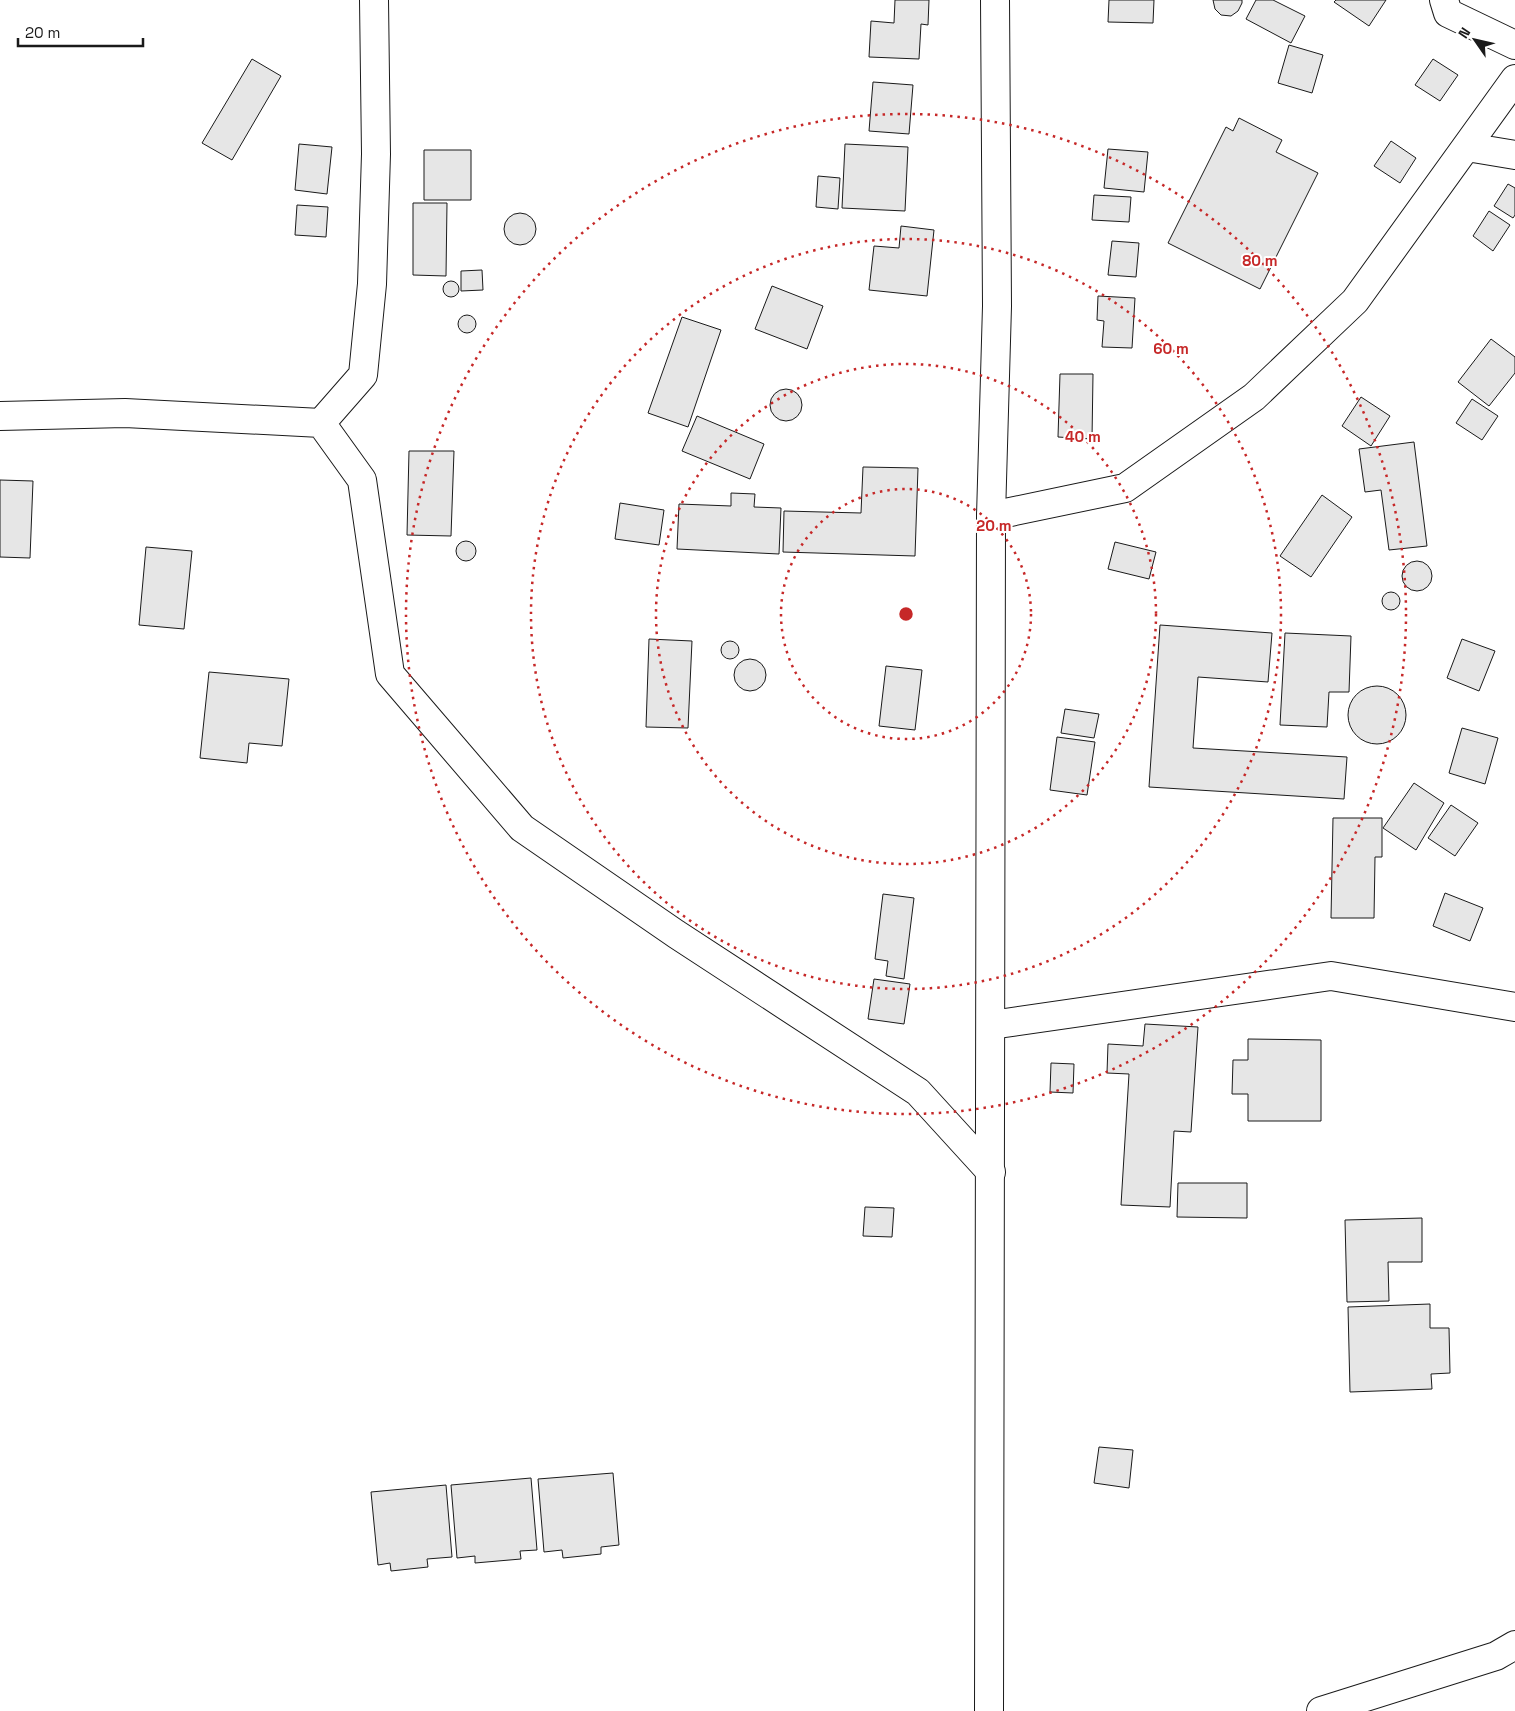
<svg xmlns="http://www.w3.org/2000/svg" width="1515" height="1711" font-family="'Space Grotesk',sans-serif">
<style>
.building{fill:#e6e6e6;stroke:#1a1a1a}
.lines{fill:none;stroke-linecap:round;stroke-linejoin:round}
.street-casing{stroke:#1a1a1a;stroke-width:30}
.secondary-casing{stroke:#1a1a1a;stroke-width:30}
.street{stroke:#fff;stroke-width:28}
.secondary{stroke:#fff;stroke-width:28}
.ring{fill:none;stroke:#c62828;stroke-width:2.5;stroke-dasharray:2.5 5}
.centre{fill:#c62828;stroke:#fff;stroke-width:2.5}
.ring-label{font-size:15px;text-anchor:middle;font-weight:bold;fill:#c62828;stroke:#fff;stroke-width:4;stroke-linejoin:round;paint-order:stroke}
</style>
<rect width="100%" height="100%" fill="#fff"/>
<path class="building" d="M895,0H929L928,25L921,24L919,59L869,57L871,21L894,23Z
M1109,0H1154L1153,23L1108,22Z
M1213,0H1242V3L1238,11L1231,16L1221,15L1215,9Z
M1256,0H1273L1305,16L1291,43L1246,19Z
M1336,0H1386L1369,26L1334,2Z
M1289,45L1323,55L1312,93L1278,83Z
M252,59L281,76L232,160L202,143Z
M1433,59L1458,75L1440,101L1415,85Z
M873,82L913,85L909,134L869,131Z
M1239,118L1282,140L1276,152L1318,173L1260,289L1168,243L1226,127L1233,131Z
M1391,141L1416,158L1400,183L1374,166Z
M299,144L332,147L327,194L295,190Z
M845,144L908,147L905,211L842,208Z
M1108,149L1148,152L1144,192L1104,188Z
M424,150H471V200H424Z
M818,176L840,178L838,209L816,207Z
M1508,184L1515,188V215L1513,218L1494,206Z
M1094,195L1131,197L1129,222L1092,220Z
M413,203H447L446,276L413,275Z
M297,205L328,207L326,237L295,235Z
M1489,211L1510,225L1493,251L1473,236Z
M504 229a16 16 0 1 1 32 0a16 16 0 1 1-32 0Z
M901,226L934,230L927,296L869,290L874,246L899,248Z
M1112,241L1139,243L1136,277L1108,275Z
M482,270L483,290L461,291V271Z
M443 289a8 8 0 1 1 16 0a8 8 0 1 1-16 0Z
M772,286L823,306L807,349L755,329Z
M1098,296L1135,298L1132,348L1102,347L1104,321L1097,320Z
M458 324a9 9 0 1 1 18 0a9 9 0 1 1-18 0Z
M682,317L721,330L688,427L648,413Z
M1491,339L1515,357V373L1489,406L1458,382Z
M1060,374H1093L1092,439L1058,437Z
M770 405a16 16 0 1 1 32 0a16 16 0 1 1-32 0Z
M1361,397L1390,416L1371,446L1342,426Z
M1472,399L1498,416L1482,440L1456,423Z
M697,416L764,444L750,479L682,451Z
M1414,442L1427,546L1389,550L1381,490L1365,492L1359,449Z
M409,451H454L451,536L407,535Z
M863,467L918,468L915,556L783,552L784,511L861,513Z
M0,480L33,481L30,558L0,557Z
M731,493L755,494L754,507L781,508L779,554L677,549L679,504L731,506Z
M1322,495L1352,517L1311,577L1280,556Z
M620,503L664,510L659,545L615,539Z
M456 551a10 10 0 1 1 20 0a10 10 0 1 1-20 0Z
M1115,542L1156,552L1149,579L1108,569Z
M146,547L192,551L184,629L139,625Z
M1402 576a15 15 0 1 1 30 0a15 15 0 1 1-30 0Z
M1382 601a9 9 0 1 1 18 0a9 9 0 1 1-18 0Z
M1160,625L1272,633L1268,682L1198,677L1193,748L1347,757L1344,799L1149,787Z
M1285,633L1351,636L1349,692H1329L1327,727L1280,725Z
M649,639L692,641L688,728L646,727Z
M1462,639L1495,651L1479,691L1447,678Z
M721 650a9 9 0 1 1 18 0a9 9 0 1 1-18 0Z
M734 675a16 16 0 1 1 32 0a16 16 0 1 1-32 0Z
M886,666L922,670L915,730L879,726Z
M209,672L289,679L282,746L249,743L247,763L200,758Z
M1348 715a29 29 0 1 1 58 0a29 29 0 1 1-58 0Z
M1065,709L1099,714L1094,738L1061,733Z
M1462,728L1498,738L1485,784L1449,773Z
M1057,737L1095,742L1087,795L1050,790Z
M1414,783L1444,803L1416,850L1383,828Z
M1451,805L1478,823L1455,856L1428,838Z
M1333,818H1382V857H1375L1374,918H1331Z
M1445,893L1483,908L1470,941L1433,926Z
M883,894L914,898L904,979L886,976L888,961L875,959Z
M874,979L910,984L904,1024L868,1019Z
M1145,1024L1198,1027L1191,1132L1174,1131L1170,1207L1121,1205L1129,1074L1107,1073L1108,1044L1143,1046Z
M1248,1039L1321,1040V1121H1248V1094H1232L1233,1060H1248Z
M1051,1063L1074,1064L1073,1093L1050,1092Z
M1178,1183H1247V1218L1177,1217Z
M865,1207L894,1208L892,1237L863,1236Z
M1422,1218V1262H1388L1389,1301L1347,1302L1345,1220Z
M1430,1304V1328H1449L1450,1373L1431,1374L1432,1389L1350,1392L1348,1307Z
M1099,1447L1133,1450L1129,1488L1094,1483Z
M613,1473L619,1545L601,1547V1554L563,1558L562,1550L544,1552L538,1479Z
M531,1478L537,1550L520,1551L521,1559L475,1563V1556L457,1558L451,1485Z
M446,1485L452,1557L427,1559L428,1567L391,1571L390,1563L378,1565L371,1492Z"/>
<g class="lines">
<g class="street-casing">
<path id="street" d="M1444,0L1448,13L1515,45
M1467,147L1515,155
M0,416L125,413L321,423L362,480L390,674L522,828L676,934L918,1092L991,1172
M321,423L363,375L372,284L376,154L374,0
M991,516L1125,488L1254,397L1355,301L1515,79
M991,1025L1331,976L1515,1007
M1321,1711L1496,1656L1515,1645"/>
</g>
<g class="secondary-casing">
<path id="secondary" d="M989,1711L991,516L997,306L995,0"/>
</g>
<use href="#street" class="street"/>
<use href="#secondary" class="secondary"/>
</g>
<g class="ring">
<circle cx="906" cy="614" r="125"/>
<circle cx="906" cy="614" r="250"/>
<circle cx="906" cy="614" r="375"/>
<circle cx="906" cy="614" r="500"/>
</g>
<circle cx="906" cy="614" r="8" class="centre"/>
<g class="ring-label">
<text x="1260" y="266">80 m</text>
<text x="1171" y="354">60 m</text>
<text x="1083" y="442">40 m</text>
<text x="994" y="531">20 m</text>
</g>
<g transform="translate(1475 40) rotate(304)" stroke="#ffffff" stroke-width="4" paint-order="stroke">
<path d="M0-4L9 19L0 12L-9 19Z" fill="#1a1a1a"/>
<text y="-8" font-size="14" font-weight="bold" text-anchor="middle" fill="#1a1a1a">N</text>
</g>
<path d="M18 38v8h125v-8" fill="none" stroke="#1a1a1a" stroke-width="2.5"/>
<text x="25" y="38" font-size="15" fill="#1a1a1a" stroke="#ffffff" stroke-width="4" paint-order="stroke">20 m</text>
</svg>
